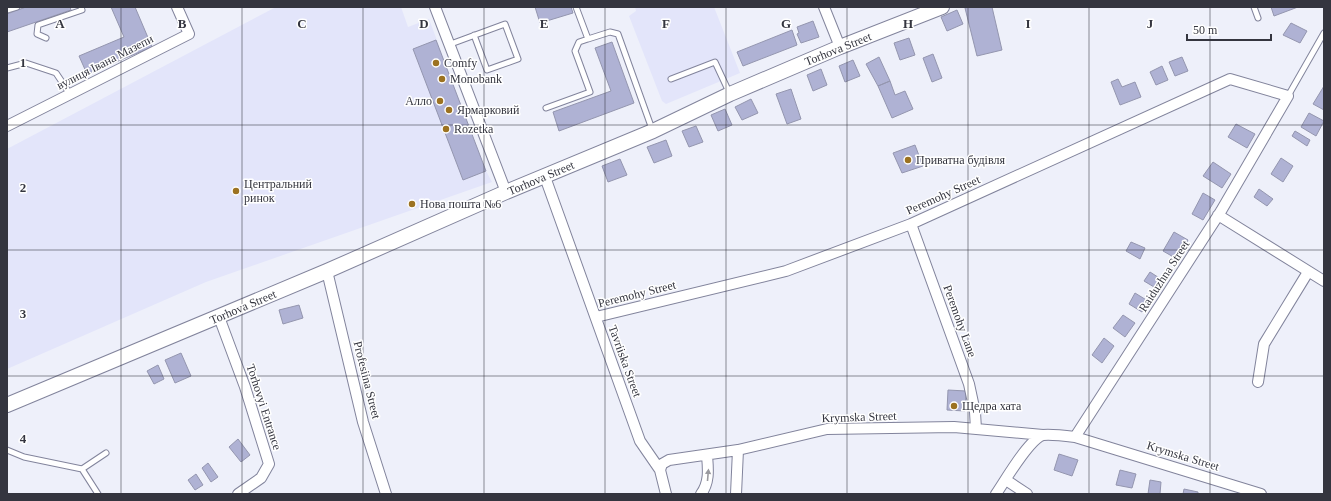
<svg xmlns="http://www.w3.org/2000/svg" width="1331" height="501" font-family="'Times New Roman',serif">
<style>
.built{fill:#e3e5fa}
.building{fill:#afb2d4;stroke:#9496af}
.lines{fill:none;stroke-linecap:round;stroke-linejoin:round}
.lane-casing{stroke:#82849c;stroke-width:7}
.street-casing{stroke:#82849c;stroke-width:12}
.secondary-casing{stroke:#82849c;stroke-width:16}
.lane{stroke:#fff;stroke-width:5}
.street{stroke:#fff;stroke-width:10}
.secondary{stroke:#fff;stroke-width:14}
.oneway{fill:#9a9a9f}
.grid{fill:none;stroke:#34353f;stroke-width:1;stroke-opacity:0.55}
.poi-dot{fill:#9c7221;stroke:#fff;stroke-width:1.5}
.labels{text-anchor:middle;stroke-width:3;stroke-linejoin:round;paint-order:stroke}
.street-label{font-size:12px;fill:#34353f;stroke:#fff}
.poi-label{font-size:12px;fill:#34353f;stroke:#fff;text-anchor:start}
.grid-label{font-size:13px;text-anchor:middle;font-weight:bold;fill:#34353f;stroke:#fff;stroke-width:3;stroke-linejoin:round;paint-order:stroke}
</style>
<rect width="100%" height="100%" fill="#eef0fa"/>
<path class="built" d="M276,7H401L408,27L429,19L486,171L492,182L206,282L7,369V149Z
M635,7H714L740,73L666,104L662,101L629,16L636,11Z"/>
<path class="building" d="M26,7H70L71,10L7,32V14Z
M111,7H135L152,47L87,74L79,56L124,37Z
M535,7H571L573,13L540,23Z
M969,7H992L1002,50L977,56L965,8Z
M1271,7H1298L1274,16Z
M957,10L963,24L947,31L941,17Z
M813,21L819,37L801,43L797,34L799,33L797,27Z
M1291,23L1307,31L1300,43L1283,35Z
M792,30L797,45L743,66L737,52Z
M909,38L915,55L900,60L894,43Z
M436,40L486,171L463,180L413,49Z
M612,42L634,103L559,131L553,112L611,91L595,48Z
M933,54L942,78L932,82L923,58Z
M879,57L890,81L878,86L866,64Z
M1182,57L1188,71L1175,76L1169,62Z
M853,60L860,76L845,82L839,66Z
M1162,66L1168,80L1156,85L1150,72Z
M821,69L827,85L813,91L807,75Z
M1118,79L1122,87L1135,82L1141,97L1120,105L1111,82Z
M890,81L895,95L905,91L913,109L892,118L878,86Z
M1324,86V110L1313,104Z
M791,89L801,119L787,124L776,94Z
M751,99L758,113L742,120L735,107Z
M725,109L732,125L718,131L711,115Z
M1309,113L1324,121L1316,136L1301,127Z
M1236,124L1255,134L1247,148L1228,137Z
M696,126L703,142L689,147L682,131Z
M1295,131L1310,140L1307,146L1292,136Z
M666,140L672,156L654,163L647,147Z
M915,145L923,166L902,173L893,153Z
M1281,158L1293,166L1283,182L1271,174Z
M620,159L627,175L608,182L602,166Z
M1213,162L1231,174L1222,188L1203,176Z
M1259,189L1273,199L1267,206L1254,197Z
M1203,193L1215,200L1203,220L1192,214Z
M1174,232L1188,240L1177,259L1163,251Z
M1131,242L1145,248L1140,259L1126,251Z
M1150,272L1164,281L1159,290L1144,281Z
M1135,293L1148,301L1142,312L1129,304Z
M299,305L303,318L283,324L279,310Z
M1123,315L1135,323L1125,337L1113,328Z
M1104,338L1114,346L1102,363L1092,355Z
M181,353L191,376L175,383L165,360Z
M158,365L164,379L154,384L147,371Z
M948,390L966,391L965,411L947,410Z
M238,439L250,455L241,462L229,447Z
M1059,454L1078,460L1072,476L1054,470Z
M208,463L218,477L211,482L202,468Z
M1120,470L1136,474L1132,488L1116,485Z
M196,474L203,485L195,490L188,480Z
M1150,480L1161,482L1160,494H1148Z
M1184,489L1198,492V494H1183Z"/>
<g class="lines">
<g class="lane-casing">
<path id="lane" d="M576,7L588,39L610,32L618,34L652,129
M1254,7L1258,18
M7,10L17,7
M46,38L37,34L38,25L82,10L81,7
M448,45L505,24L518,59L487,70L474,35
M7,68L26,63L56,73L70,94
M671,79L715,62L729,92
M1288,96L1324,33
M546,108L590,92L575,51L579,42L588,39
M7,450L24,457L82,469L106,453
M82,469L98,494"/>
</g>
<g class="street-casing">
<path id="street" d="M435,7L506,192
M824,7L840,47
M7,126L189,34L177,7
M545,177L640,441L660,470
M1218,215L1324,281
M911,224L969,384L975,412L976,429
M327,271L363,422L386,494
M219,317L245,387L269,464L261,478L238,494
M596,317L786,271L911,224L1230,79L1288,96L1221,211L1075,437C1067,436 1050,434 1043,435C1029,439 1005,481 996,494
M1258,382L1264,344L1308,272
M1075,437L1261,494
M1006,480L1027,494
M666,494L660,470L662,464L669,460L738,450L827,429L954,427L1043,435
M701,494C710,482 708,468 707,455
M736,494L738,450"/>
</g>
<g class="secondary-casing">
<path id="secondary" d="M7,405L327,271L506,192L653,131L730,94L840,47L942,7"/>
</g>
<use href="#lane" class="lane"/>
<use href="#street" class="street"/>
<use href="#secondary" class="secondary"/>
</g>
<defs><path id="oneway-solid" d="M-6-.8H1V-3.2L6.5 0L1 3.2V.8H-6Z"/></defs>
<use class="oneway" href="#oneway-solid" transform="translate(708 475) rotate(-85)"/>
<path class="grid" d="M121,7V494M242,7V494M363,7V494M484,7V494M605,7V494M726,7V494M847,7V494M968,7V494M1089,7V494M1210,7V494M7,125H1324M7,250H1324M7,376H1324"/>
<g class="poi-dot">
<circle cx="436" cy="63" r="4"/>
<circle cx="442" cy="79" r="4"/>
<circle cx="440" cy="101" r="4"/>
<circle cx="449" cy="110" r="4"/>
<circle cx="446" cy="129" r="4"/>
<circle cx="908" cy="160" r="4"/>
<circle cx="236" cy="191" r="4"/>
<circle cx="412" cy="204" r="4"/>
<circle cx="954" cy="406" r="4"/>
</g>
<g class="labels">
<g class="street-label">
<text transform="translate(838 49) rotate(-22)" y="4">Torhova Street</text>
<text transform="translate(105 62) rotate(-27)" y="4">вулиця Івана Мазепи</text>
<text transform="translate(541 178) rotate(-23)" y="4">Torhova Street</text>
<text transform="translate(943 195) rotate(-24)" y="4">Peremohy Street</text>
<text transform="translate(1164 276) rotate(-57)" y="4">Raiduzhna Street</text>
<text transform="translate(637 294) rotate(-14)" y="4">Peremohy Street</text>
<text transform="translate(243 307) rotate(-23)" y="4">Torhova Street</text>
<text transform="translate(960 321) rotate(70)" y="4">Peremohy Lane</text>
<text transform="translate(625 361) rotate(70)" y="4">Tavriiska Street</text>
<text transform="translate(367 380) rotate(76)" y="4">Profesiina Street</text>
<text transform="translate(264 407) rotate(72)" y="4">Torhovyi Entrance</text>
<text transform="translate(859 417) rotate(-2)" y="4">Krymska Street</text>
<text transform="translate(1183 456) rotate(17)" y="4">Krymska Street</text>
</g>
<g class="poi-label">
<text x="444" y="67">Comfy</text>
<text x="450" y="83">Monobank</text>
<text x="432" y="105" text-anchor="end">Алло</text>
<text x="457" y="114">Ярмарковий</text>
<text x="454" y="133">Rozetka</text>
<text x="916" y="164">Приватна будівля</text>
<text x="244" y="188">Центральний<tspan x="244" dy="14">ринок</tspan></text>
<text x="420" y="208">Нова пошта №6</text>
<text x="962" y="410">Щедра хата</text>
</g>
</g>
<g class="grid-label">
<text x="60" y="28">A</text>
<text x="182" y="28">B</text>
<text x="302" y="28">C</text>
<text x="424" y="28">D</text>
<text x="544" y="28">E</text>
<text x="666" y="28">F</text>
<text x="786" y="28">G</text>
<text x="908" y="28">H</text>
<text x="1028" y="28">I</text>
<text x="1150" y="28">J</text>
<text x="23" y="67">1</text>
<text x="23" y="192">2</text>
<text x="23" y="318">3</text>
<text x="23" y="443">4</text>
</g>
<rect width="1331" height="501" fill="none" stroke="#34353f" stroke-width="16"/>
<path d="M1187 34v6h84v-6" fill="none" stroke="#34353f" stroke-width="2"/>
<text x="1193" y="34" font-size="12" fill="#34353f" stroke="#ffffff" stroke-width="3" paint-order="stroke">50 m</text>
</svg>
